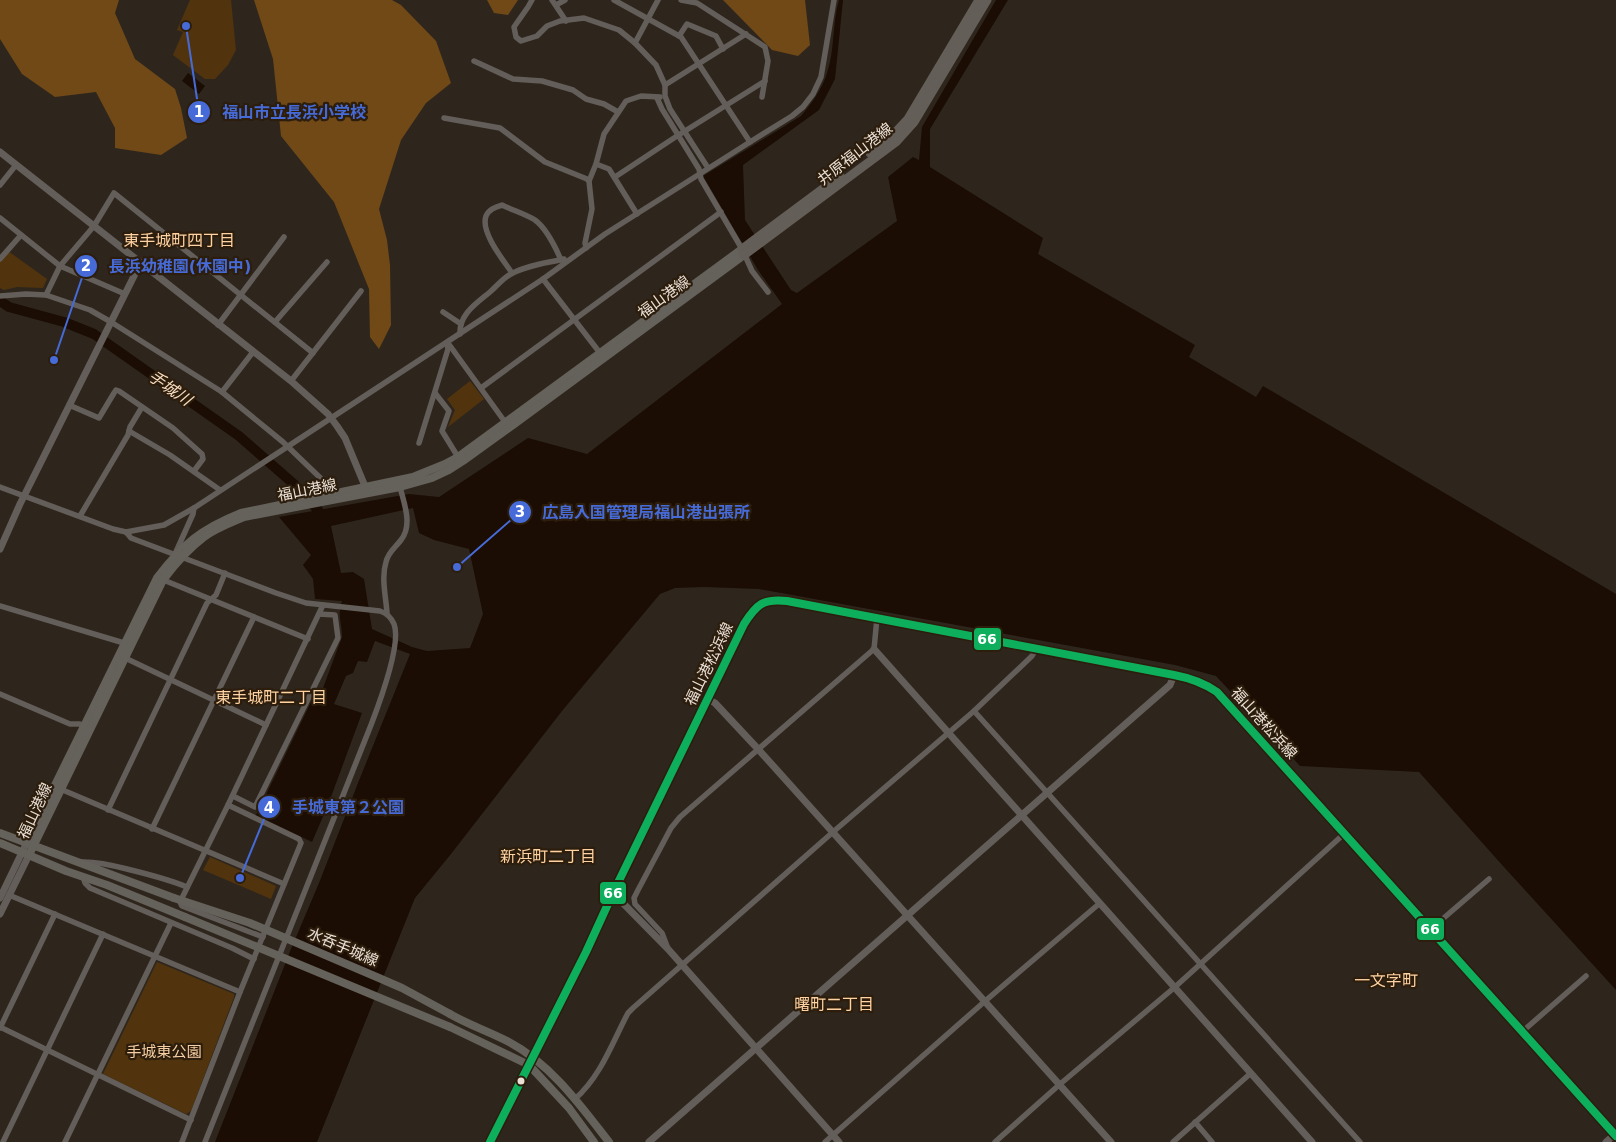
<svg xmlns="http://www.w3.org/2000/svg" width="1616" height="1142" font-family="'DejaVu Sans','Noto Sans JP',sans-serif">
  <rect width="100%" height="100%" fill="#2e261d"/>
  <g fill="#51340d">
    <polygon points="190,0 231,0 236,50 228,65 215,79 205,79 173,55 183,32 177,30"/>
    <polygon points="8,251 47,279 43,288 17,287 4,290 0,288 0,262"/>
    <polygon points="470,381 484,399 448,427 455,410 447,399"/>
    <polygon points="210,857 276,886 271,899 203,870"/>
    <polygon points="157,962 234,994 234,997 191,1111 186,1114 103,1074"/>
  </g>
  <g fill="#704917">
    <polygon points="0,0 119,0 115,13 135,59 175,89 181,108 187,138 161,155 115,148 115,128 96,92 55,97 22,74 0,39"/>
    <polygon points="254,0 392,0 401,5 436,41 451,83 426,103 401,140 379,209 387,240 390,265 391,325 379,349 370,337 369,289 334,202 281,136 273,59"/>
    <polygon points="487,0 518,0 508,15 494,13"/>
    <polygon points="723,0 805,0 810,45 798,56 772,50"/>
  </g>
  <g fill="#1b0d03" fill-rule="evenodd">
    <path d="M 839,0 L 843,0 L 835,79 L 819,110 L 743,165 L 745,220 L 791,290 L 797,293 L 897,221 L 888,177 L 913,157 L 919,160 L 922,127 L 996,0 L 1008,0 L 930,129 L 930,167 L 1043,238 L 1038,254 L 1195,345 L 1189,357 L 1256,397 L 1263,386 L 1616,594 L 1616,990 L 1503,866 L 1419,772 L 1300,766 L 1216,676 L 1175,665 L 759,589 L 704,587 L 675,588 L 660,594 L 562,711 L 451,854 L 415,898 L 317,1142 L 215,1142 L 291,949 L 319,883 L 358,783 L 410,654 L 375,641 L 367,662 L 358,661 L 353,673 L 346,676 L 334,704 L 362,713 L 328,805 L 312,842 L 256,815 L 312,700 L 320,696 L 342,637 C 342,622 337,616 342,601 L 315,599 L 313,579 L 303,565 L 311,555 L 279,517 L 409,494 L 439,497 L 528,438 L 587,454 L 782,304 L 758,270 L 703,176 L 801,116 C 812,103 822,89 827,73 C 835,50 832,23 839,0 ZM 413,508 L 419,533 L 434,540 L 469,549 L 483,614 L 470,648 L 427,651 L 412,647 L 372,629 L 364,579 L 353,572 L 341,573 L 331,526 Z"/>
    <polygon points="188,73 205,86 199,94 182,81"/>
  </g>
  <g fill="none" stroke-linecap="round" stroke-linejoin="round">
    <polyline stroke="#1b0d03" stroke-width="10" points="0,301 9,307 64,322 94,334 239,436 295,485 318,510"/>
    <g stroke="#635e5a" stroke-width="5.5">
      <polyline points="532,0 528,7 514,27 516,37 521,41 537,36 547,26 560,21 584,18 619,30 635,43 656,65 665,85 665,96 670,109 708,168"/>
      <polyline points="552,0 566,21"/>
      <polyline points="614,0 681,37 750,142"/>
      <polyline points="681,0 697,3 765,47 768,61 762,97"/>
      <polyline points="556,5 565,0"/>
      <polyline points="679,36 687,24 716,36 723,49"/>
      <polyline points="635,43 658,0"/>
      <polyline points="474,61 513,79 542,81 573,90 586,99 604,104 618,112"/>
      <polyline points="665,85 746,34"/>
      <polyline points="657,98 662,109 699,169 701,179 742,249 752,271 768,292"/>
      <polyline points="444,118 500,128 545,162 587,179 589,181"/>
      <polyline points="596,164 609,169 637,214"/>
      <polyline points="615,177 677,136 765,81"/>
      <polyline points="0,185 16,165"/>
      <polyline points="0,218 60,266 125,294"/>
      <polyline points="586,248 585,243 592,209 589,181 596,164 604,134 626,101 641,96 660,97"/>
      <polyline points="0,259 21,235"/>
      <path d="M 512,273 C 504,261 480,232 486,216 C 489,209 496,207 502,205 C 512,210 525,214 535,220 C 547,229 555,246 561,260"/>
      <polyline points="543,279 600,353"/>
      <polyline points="46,295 60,266 94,226 114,193 313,353"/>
      <polyline points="0,296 26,294 46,295 90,310 111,322 222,392 283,442 336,493"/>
      <polyline points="443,312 461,324"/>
      <polyline points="275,322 327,262"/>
      <polyline points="218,325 284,237"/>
      <path d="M 460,334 C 459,314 477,303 490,292 C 497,286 503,278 511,274 C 527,265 547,263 564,259"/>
      <polyline points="448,343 505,422"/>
      <polyline points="291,381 361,291"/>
      <polyline points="481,388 721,212"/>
      <polyline points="222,392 253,352"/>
      <polyline points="435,393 449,411 442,431 458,457"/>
      <polyline points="69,405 99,418 114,393 116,390 119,391 173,428 202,454 203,459 194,471"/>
      <polyline points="129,431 170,455 220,490"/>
      <polyline points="419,443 448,349 447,343"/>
      <path d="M 0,487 L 113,529 L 126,532 L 131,538 L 276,593 L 306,603 L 380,611 C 386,613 391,617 394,624 C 402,644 379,704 371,725 L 205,1142"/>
      <polyline points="80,516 128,435 130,427 142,407"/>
      <polyline points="126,532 164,525 194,508 543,279 605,234 750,142 792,116 803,107 813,94 821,77 834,0"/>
      <polyline points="175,554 193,514 194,508"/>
      <polyline points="161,579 308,639"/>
      <polyline points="0,606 124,643"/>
      <path d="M 387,613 C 386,597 381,578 386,562 C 388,552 395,548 401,540 C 413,525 404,503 400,487"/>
      <polyline points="123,657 266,725"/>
      <polyline points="0,694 70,724 80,724 84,727"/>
      <polyline points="974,711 1360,1142"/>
      <polyline points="58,788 284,884"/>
      <polyline points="233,796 255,807 338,638 335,615 319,614"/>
      <polyline points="108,810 207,603 216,595 225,573"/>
      <polyline points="152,829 254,617"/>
      <path d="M 80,862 C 96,861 112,865 127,869 C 147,874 168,879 187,887"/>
      <polyline points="83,877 85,883 90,888 232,948 254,959"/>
      <polyline points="9,895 240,992"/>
      <polyline points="1431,929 1489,879"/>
      <polyline points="263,937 182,906 180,902 228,805 323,605"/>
      <polyline points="667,946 662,933 635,904 634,898 638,890 671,828 680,817 874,649 877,618"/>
      <polyline points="0,1027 191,1120"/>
      <polyline points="0,1028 55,914"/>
      <polyline points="1523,1031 1586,976"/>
      <path d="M 575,1099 C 601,1076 612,1043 628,1013 L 633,1008 L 833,832 L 974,711 L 1032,656 L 1036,649"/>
      <polyline points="1195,1122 1212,1142"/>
      <polyline points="3,1142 103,934"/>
      <polyline points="65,1142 171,923"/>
      <polyline points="182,1142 240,992 301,843 299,839 228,805"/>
      <polyline points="825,1142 984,1002 1100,903"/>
      <polyline points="995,1142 1059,1085 1175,987 1345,833"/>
      <polyline points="1173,1142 1251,1073"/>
    </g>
    <g stroke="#635e5a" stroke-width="7">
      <polyline points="0,152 291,381 328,414 337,426 345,438 367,491"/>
      <polyline points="0,549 20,504 140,264"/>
      <polyline points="874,649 1312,1142"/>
      <polyline points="708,699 715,703 758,749 1111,1142"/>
      <polyline points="1345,833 1616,1136"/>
      <polyline points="613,893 668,949 839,1142"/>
      <polyline points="0,898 27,842"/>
      <polyline points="0,914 29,855"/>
      <polyline points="649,1142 1170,685 1174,675"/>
      <polyline points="1606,1142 1615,1134"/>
    </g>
    <g stroke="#65615b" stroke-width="8">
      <polyline points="0,833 174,898"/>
      <path d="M 27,842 L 157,578 C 183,544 201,529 241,513 L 413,477 L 445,464 L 458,457 L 742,249"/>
      <polyline points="0,843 66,871 107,885 185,917"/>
      <path d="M 29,855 L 163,580 C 175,564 188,549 204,537 C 216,528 230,523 244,517 L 400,487 L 432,478 L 449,470 L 463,461 L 513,425 L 744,255"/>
      <path d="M 450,1014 C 469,1025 490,1032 509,1042 C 551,1064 581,1106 609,1142"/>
      <polyline points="450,1027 529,1065 569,1108 594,1142"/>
      <path d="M 490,1142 L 586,952 L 613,893 L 744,624 C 756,605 763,598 787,601 L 1192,679 L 1207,685 L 1217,692 L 1345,833"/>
    </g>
    <g stroke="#645e58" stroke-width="9">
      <polyline points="870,153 893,135 908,119 979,0"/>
      <polyline points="742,249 840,176"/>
      <polyline points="744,255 896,142 914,122 987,0"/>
    </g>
    <g stroke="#65615b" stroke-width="8">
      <polyline points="174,898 250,923 379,978 402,988 450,1014"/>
      <polyline points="185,917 450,1027"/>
    </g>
    <g stroke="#2c1d0c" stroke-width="11">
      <path id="bus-1" d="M 490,1142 L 586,952 L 613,893 L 744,624 C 756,605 763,598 787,601 L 1174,675 C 1190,678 1204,683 1217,692 L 1616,1136"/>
    </g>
    <use href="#bus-1" stroke="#0daf5c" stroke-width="8"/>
  </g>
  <circle fill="#ebe0d6" stroke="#2c1d0c" stroke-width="2" cx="521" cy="1081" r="4.5"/>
  <g text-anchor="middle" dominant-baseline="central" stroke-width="4.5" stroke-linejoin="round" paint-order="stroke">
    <g font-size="15" fill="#ebe0d6" stroke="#2c1d0c">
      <text transform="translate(855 154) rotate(-38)">井原福山港線</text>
      <text transform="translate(664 297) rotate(-36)">福山港線</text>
      <text transform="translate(307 490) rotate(-11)">福山港線</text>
      <text transform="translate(709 664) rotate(-64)">福山港松浜線</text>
      <text transform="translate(1264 723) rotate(48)">福山港松浜線</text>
      <text transform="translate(35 811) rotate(-65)">福山港線</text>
      <text transform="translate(343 947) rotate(23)">水呑手城線</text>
    </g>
    <g font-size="15" fill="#f6cea3" stroke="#2c1d0c">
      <text x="164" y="1052">手城東公園</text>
    </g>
    <g font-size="16" fill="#fed2a2" stroke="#2c1d0c">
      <text x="179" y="240">東手城町四丁目</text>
      <text x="271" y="697">東手城町二丁目</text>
      <text x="548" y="856">新浜町二丁目</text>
      <text x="1386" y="980">一文字町</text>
      <text x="834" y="1004">曙町二丁目</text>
    </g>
    <g font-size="16" font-style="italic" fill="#f7dcc0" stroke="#2c1d0c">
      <text transform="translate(170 388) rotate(35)">手城川</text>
    </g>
  </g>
  <path fill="none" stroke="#466bd8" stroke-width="2" d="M186 26L199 112M54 360L86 266M457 567L520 512M240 878L269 807"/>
  <g fill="#466bd8" stroke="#2c1d0c" stroke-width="2">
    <circle cx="186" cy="26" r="5"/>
    <circle cx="54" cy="360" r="5"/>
    <circle cx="457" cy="567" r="5"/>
    <circle cx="240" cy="878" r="5"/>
    <circle cx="199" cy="112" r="12"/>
    <circle cx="86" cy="266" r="12"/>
    <circle cx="520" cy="512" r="12"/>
    <circle cx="269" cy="807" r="12"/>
  </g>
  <g font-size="15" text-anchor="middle" font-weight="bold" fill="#fff">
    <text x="199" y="117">1</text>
    <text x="86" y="271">2</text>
    <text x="520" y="517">3</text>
    <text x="269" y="813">4</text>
  </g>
  <g font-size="16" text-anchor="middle" font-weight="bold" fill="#466bd8" stroke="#2c1d0c" stroke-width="4.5" stroke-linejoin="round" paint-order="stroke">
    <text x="294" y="118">福山市立長浜小学校</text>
    <text x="180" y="272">長浜幼稚園(休園中)</text>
    <text x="646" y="518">広島入国管理局福山港出張所</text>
    <text x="348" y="813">手城東第２公園</text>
  </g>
  <g stroke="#2c1d0c" stroke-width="2">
    <rect x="973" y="627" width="29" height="24" rx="5" fill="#0daf5c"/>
    <rect x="599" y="881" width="28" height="24" rx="5" fill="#0daf5c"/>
    <rect x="1416" y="917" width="29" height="24" rx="5" fill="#0daf5c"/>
  </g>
  <g font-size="14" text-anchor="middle" font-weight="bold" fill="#fff">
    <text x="987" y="644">66</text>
    <text x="613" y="898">66</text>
    <text x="1430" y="934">66</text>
  </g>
</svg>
